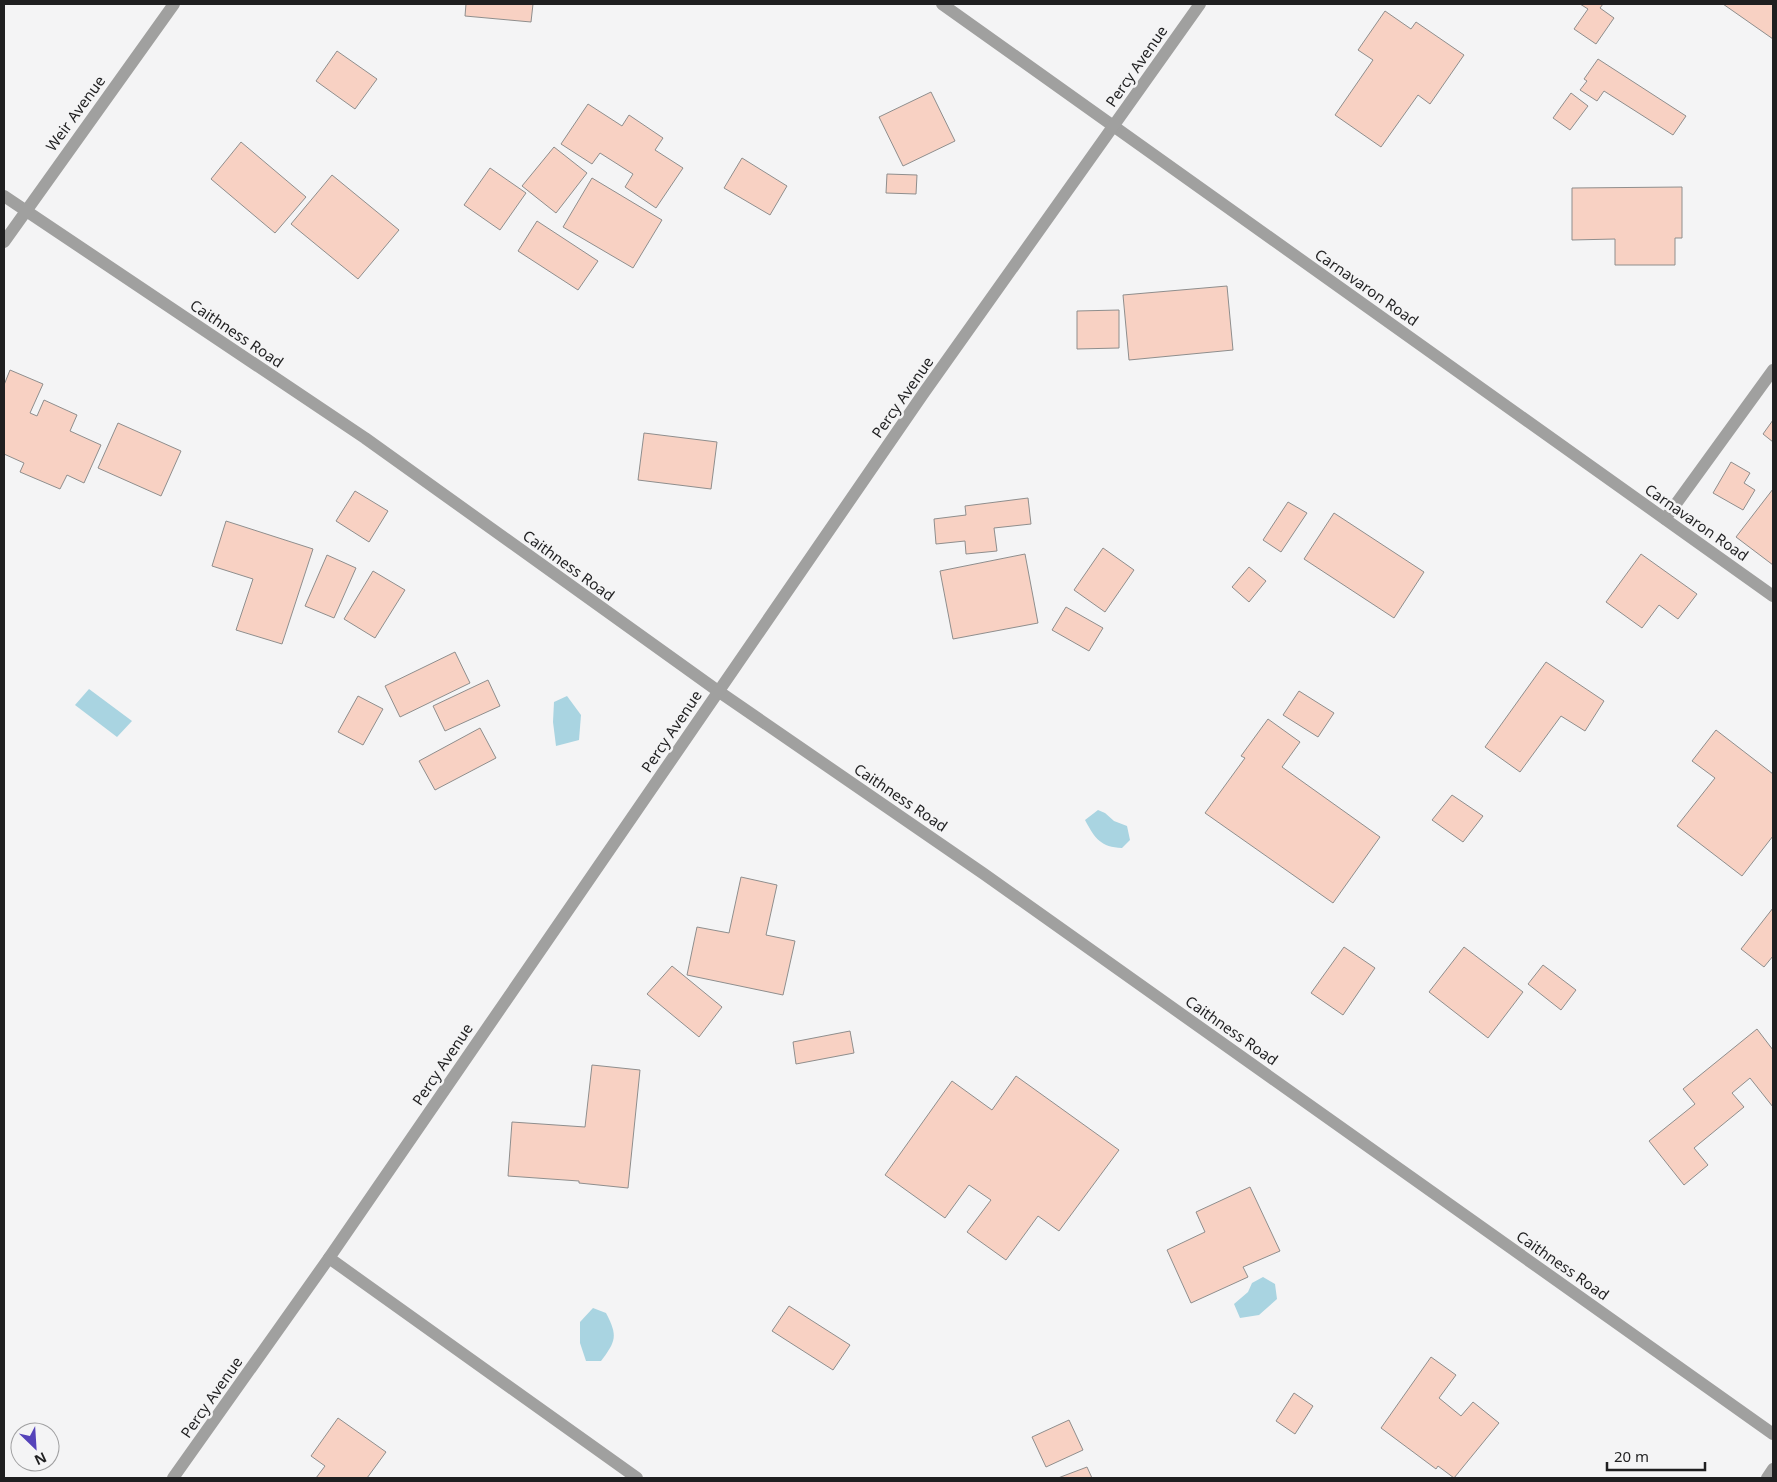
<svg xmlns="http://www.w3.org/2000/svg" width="1777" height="1482" font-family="'Noto Sans',sans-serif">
  <rect width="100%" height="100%" fill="#f4f4f5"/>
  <g fill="#a9d4e1">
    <polygon points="89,689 132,721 117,737 75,705"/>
    <polygon points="567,696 581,715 579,740 556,746 553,722 554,702"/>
    <path d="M 1098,810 L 1105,813 L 1114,821 L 1127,826 L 1130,840 L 1122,848 C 1101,847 1095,839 1085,820 Z"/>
    <polygon points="1263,1277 1275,1284 1277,1299 1259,1315 1240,1318 1234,1304 1248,1292 1252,1283"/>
    <path d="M 593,1308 L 606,1313 C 618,1336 616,1341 601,1361 L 586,1361 L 580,1343 L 580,1322 Z"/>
  </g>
  <g fill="#f8d1c3" stroke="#8f8e8d">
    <polygon points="466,4 533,4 531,22 465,16"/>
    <polygon points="1580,4 1603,4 1600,8 1614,18 1596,44 1574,29 1588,9"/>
    <polygon points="1723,4 1773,4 1773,39"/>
    <polygon points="1385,11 1411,29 1416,22 1464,55 1430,104 1418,95 1381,147 1335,115 1373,60 1358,50"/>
    <polygon points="337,51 377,79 355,109 316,81"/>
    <polygon points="1598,59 1686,116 1673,135 1604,91 1597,101 1580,90 1587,81 1584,79"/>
    <polygon points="931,92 955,141 903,166 879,117"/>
    <polygon points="1571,93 1588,106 1570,130 1553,118"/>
    <polygon points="588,104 622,126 629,115 663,138 655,150 683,168 656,208 625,187 633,174 600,153 592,164 561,144"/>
    <polygon points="241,142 306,197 275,233 211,179"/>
    <polygon points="554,147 587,173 556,213 522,186"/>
    <polygon points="742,158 787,186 770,215 724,188"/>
    <polygon points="490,168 526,193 500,230 464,205"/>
    <polygon points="887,174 917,175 916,194 886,193"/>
    <polygon points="332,175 399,230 358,279 291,224"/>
    <polygon points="592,178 662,220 633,268 563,227"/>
    <polygon points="1682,187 1682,238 1675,238 1675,265 1615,265 1615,239 1572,240 1572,188"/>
    <polygon points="537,221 598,261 578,290 518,251"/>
    <polygon points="1227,286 1233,350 1129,360 1123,295"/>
    <polygon points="1119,310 1119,348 1077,349 1077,311"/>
    <polygon points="10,370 43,384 30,413 37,416 44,400 77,415 70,431 101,445 84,483 67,475 60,489 20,472 24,463 4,454 4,385"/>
    <polygon points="1773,420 1773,442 1763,434"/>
    <polygon points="118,423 181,451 161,496 98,468"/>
    <polygon points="644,433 717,442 711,489 638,480"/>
    <polygon points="1731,462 1750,473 1744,483 1755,490 1743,510 1713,493"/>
    <polygon points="1773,489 1773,565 1736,537"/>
    <polygon points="355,491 388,511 369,542 336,521"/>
    <polygon points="1028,498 1031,524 994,528 997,551 966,554 965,541 936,544 934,519 966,515 965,506"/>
    <polygon points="1288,502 1307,513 1281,552 1263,540"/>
    <polygon points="1334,513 1424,572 1394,618 1304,559"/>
    <polygon points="226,521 313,549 282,644 236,630 253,579 212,566"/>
    <polygon points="1103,548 1134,570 1105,612 1074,590"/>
    <polygon points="1025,554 1038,623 953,639 940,571"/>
    <polygon points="1641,554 1697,594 1678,619 1659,605 1642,628 1606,602"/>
    <polygon points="327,555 356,568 334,618 305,606"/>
    <polygon points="1249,567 1266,581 1249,602 1232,587"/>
    <polygon points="373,571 405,590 375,638 344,619"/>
    <polygon points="1066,607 1103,628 1089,651 1052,630"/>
    <polygon points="455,652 470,683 400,717 385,686"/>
    <polygon points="1546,662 1604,701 1585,731 1561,716 1520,772 1485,747"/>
    <polygon points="488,680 500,706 445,731 433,706"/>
    <polygon points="1299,691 1334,713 1318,737 1283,715"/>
    <polygon points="358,696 383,709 363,745 338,732"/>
    <polygon points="1268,719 1300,742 1282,767 1380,837 1333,903 1205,813 1245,758 1241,756"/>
    <polygon points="480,728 496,758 435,790 419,761"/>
    <polygon points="1716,730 1773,774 1773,836 1742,876 1677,826 1715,778 1692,761"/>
    <polygon points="1452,795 1483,816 1463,842 1432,820"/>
    <polygon points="741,877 777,885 766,935 795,941 783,995 687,975 697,927 729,933"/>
    <polygon points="1773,908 1773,956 1764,967 1741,949"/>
    <polygon points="1344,947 1375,968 1343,1015 1311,993"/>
    <polygon points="1464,947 1523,992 1488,1038 1429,992"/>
    <polygon points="1543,965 1576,990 1561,1010 1528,984"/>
    <polygon points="672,966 722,1007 699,1037 647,994"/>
    <polygon points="1757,1029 1773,1050 1773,1107 1750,1078 1732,1093 1744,1107 1694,1148 1708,1165 1684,1185 1649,1141 1695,1104 1683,1089"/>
    <polygon points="850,1031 854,1053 796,1064 793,1042"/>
    <polygon points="592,1065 640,1070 628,1188 579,1183 579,1181 508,1176 512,1122 585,1127"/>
    <polygon points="1016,1076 1119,1150 1059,1231 1038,1216 1006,1260 967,1232 991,1200 969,1185 945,1218 885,1175 952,1081 992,1110"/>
    <polygon points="1250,1187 1280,1251 1243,1267 1248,1277 1191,1303 1167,1250 1205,1232 1196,1212"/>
    <polygon points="789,1306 850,1345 833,1370 772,1331"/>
    <polygon points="1431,1357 1456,1375 1439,1398 1461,1416 1473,1402 1499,1423 1454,1478 1438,1466 1436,1469 1381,1428"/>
    <polygon points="1294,1393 1313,1406 1295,1434 1276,1421"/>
    <polygon points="338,1418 386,1452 367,1478 316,1478 325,1466 311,1456"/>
    <polygon points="1069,1420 1083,1450 1046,1467 1032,1437"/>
    <polygon points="1087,1467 1092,1478 1058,1478"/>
  </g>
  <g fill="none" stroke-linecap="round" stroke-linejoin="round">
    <g stroke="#a0a09f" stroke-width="12">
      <polyline points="942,4 1773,596"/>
      <polyline points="4,196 365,438 718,691 984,874 1773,1434"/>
      <polyline points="4,242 174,4"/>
      <polyline points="1665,519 1773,370"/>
      <polyline points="329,1258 637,1478"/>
      <polyline points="173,1478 329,1258 923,394 1200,4"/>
      <polyline points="1767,1478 1773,1469"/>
    </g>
  </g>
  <g text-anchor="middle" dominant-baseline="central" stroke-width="5" stroke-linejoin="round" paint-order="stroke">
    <g font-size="15" fill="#1f1f20" stroke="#f4f4f5">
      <text transform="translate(1136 66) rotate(-55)">Percy Avenue</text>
      <text transform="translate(75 113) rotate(-54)">Weir Avenue</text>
      <text transform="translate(1367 287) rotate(35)">Carnavaron Road</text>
      <text transform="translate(237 333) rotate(34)">Caithness Road</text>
      <text transform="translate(902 397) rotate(-55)">Percy Avenue</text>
      <text transform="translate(1697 522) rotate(35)">Carnavaron Road</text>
      <text transform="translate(569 565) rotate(36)">Caithness Road</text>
      <text transform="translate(671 731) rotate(-56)">Percy Avenue</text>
      <text transform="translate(901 797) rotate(34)">Caithness Road</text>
      <text transform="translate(1232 1030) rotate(35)">Caithness Road</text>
      <text transform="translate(442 1064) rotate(-56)">Percy Avenue</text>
      <text transform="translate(1563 1265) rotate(35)">Caithness Road</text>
      <text transform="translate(211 1397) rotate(-55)">Percy Avenue</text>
    </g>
  </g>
  <rect width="1777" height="1482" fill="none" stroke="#1f1f20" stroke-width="10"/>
  <g transform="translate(35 1447) rotate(155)"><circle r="24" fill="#f4f4f5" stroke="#9f9fa0"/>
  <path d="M0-4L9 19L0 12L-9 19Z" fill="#5543ba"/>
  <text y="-8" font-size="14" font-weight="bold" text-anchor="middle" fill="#1f1f20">N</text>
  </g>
  <path d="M1607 1462v8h98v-8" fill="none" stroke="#1f1f20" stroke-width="2.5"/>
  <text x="1614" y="1462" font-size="15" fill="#1f1f20" stroke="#f4f4f5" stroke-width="4" paint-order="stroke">20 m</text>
</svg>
